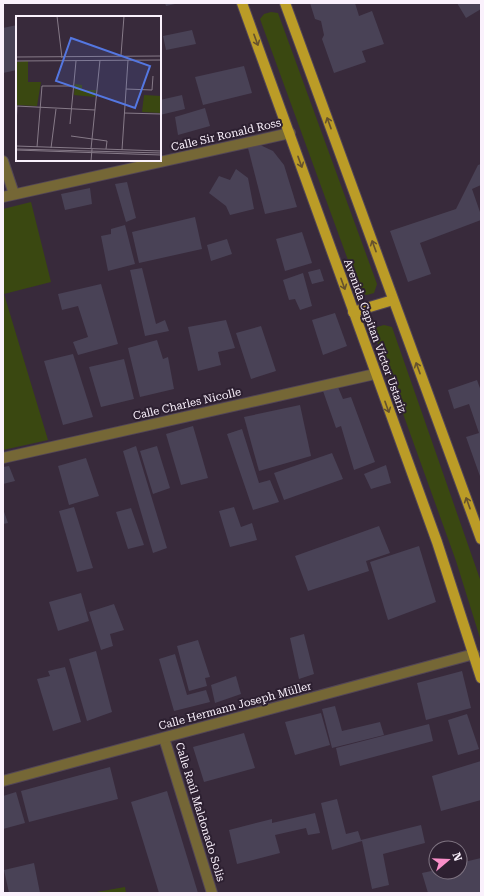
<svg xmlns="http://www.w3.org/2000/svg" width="484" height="896" font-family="'Roboto Serif',serif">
  <rect width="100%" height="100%" fill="#382a3b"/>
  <g fill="#3a4811">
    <polygon points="271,12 278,13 377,284 374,293 367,295 360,293 260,19 264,14"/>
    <polygon points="31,202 51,282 4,294 48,440 3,450 3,209"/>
    <polygon points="384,325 392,327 481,582 481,641 456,561 374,333 377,327"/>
    <polygon points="125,887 126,893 91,893"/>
  </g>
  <g fill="#494256">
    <polygon points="165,3 175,3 175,4 166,6"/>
    <polygon points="310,3 355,3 359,16 372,11 384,44 362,51 366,62 334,73 322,39 324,35 321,21 315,19"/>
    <polygon points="457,3 481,3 481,9 466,18"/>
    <polygon points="17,25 17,70 3,73 3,28"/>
    <polygon points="192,30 196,44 166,50 163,36"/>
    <polygon points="244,66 252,93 203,105 195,77"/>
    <polygon points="182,95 185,109 160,115 160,100"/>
    <polygon points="205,108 210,126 178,135 175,117"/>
    <polygon points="249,143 258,144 273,151 284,165 297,207 265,214 248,148"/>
    <polygon points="481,164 481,185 472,189 481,215 481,220 420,243 431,274 408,282 390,231 456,209 478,165"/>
    <polygon points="236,169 248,178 254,209 230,215 226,206 209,193 219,176 230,180"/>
    <polygon points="127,182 136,218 126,222 115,184"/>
    <polygon points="90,188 92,204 65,210 61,194"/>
    <polygon points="195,217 202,249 139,263 132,232"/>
    <polygon points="125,225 135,264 108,271 101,236 111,234 111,229"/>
    <polygon points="302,232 312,263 285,271 276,239"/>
    <polygon points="227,239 232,254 211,261 207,245"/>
    <polygon points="142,268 156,324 165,320 169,331 145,336 130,270"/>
    <polygon points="320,269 324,281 312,284 308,272"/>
    <polygon points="303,273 312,306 300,310 295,299 289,300 283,280"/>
    <polygon points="101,284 118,344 78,355 73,342 88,337 78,306 62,310 58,294"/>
    <polygon points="335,313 347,346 323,355 312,320"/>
    <polygon points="226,320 235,348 218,352 221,365 198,371 188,327"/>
    <polygon points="261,326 276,371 251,379 236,333"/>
    <polygon points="157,340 163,359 168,357 174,389 140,397 128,348"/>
    <polygon points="73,354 93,417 63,425 44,361"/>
    <polygon points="124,359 134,399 101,407 89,367"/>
    <polygon points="477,380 481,391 481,479 466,437 479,433 469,404 454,409 448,390"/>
    <polygon points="337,385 343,399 351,397 375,462 354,470 341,426 336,428 323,391"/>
    <polygon points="300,405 311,456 259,471 244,417"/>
    <polygon points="193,426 208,478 181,485 166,434"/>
    <polygon points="242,429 259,483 270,480 279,502 253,510 227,434"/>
    <polygon points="136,446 167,548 153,553 123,451"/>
    <polygon points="157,446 170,488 153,494 140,451"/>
    <polygon points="332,453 343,479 284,500 274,473"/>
    <polygon points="86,458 99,496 69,505 58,466"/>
    <polygon points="386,465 391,483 371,489 364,474"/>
    <polygon points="9,466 15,481 3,484 3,467"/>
    <polygon points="74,507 93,568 77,572 59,511"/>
    <polygon points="234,507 241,527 252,523 257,540 230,547 219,511"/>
    <polygon points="131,508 144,545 128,549 116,512"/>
    <polygon points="3,509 8,523 3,524"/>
    <polygon points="379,526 390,553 366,561 369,571 308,591 295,556"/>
    <polygon points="419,546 436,602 388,620 370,562"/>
    <polygon points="81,593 89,621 58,631 49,602"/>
    <polygon points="114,604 124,630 110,634 113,646 101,650 89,612"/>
    <polygon points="304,634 314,674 299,679 290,638"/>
    <polygon points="198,640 210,677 205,678 207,686 189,691 177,646"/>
    <polygon points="96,651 112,712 87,721 69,659"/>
    <polygon points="175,654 187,695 206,690 210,702 174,711 159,659"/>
    <polygon points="65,667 81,722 53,731 37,679 50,676 48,671"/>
    <polygon points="462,671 471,708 426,720 417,683"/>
    <polygon points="236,676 241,694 215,703 211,685"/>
    <polygon points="335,706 342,731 380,722 384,735 332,748 322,709"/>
    <polygon points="321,713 330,745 295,755 285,722"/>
    <polygon points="467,714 479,749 458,755 448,720"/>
    <polygon points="429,724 433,741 340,766 336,748"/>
    <polygon points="244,733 255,768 204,782 193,747"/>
    <polygon points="481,761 481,800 441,811 432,776"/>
    <polygon points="110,767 118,799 29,822 21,791"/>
    <polygon points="167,791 198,893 159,893 131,802"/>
    <polygon points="16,792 25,823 3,829 3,796"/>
    <polygon points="337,799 346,834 358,831 361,840 421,825 425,843 383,854 389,885 372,889 362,841 332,850 321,803"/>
    <polygon points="315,813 320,833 308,835 306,828 275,835 280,853 237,864 229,830 272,819 272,823"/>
    <polygon points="481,858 481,893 428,893 422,873 436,870 436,872 460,872 460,863"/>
    <polygon points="34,863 40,893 9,893 4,870"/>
  </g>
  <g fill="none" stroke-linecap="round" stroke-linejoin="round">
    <g stroke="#534656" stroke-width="12">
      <g id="street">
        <polyline points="3,161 14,194"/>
        <polyline points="3,197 290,133"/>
        <polyline points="3,458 375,374"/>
        <polyline points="164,738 212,893"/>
        <polyline points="3,781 474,654"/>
      </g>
    </g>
    <g stroke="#534656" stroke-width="12">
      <g id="primary">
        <polyline points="242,3 437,542 481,678"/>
        <polyline points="285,3 481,539"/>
        <polyline points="353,312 393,300"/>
      </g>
    </g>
    <use href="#street" stroke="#756736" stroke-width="10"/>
    <use href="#primary" stroke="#bb9c27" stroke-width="10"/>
  </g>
  <defs><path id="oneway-shaft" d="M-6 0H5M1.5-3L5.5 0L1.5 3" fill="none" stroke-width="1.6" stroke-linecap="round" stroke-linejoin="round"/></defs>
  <g stroke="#66522d">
    <use href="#oneway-shaft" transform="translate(256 40) rotate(70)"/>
    <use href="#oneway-shaft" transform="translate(329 123) rotate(-110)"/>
    <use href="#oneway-shaft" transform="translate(300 162) rotate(70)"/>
    <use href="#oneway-shaft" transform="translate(374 246) rotate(-110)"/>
    <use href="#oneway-shaft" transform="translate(343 284) rotate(70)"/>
    <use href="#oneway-shaft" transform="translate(418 368) rotate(-110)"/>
    <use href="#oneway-shaft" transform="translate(387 407) rotate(70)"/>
    <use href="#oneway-shaft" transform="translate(468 503) rotate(-110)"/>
  </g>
  <g text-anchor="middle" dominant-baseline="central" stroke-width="4" stroke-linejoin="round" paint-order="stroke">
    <g font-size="11" fill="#faf1fc" stroke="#2d2031">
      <text transform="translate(226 135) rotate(-13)">Calle Sir Ronald Ross</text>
      <text transform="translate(375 336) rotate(70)">Avenida Capitan Víctor Ustariz</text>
      <text transform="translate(187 404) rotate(-13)">Calle Charles Nicolle</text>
      <text transform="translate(235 706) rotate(-15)">Calle Hermann Joseph Müller</text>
      <text transform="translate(200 812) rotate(73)">Calle Raúl Maldonado Solis</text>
    </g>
  </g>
  <g transform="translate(16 16)">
    <rect width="145" height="145" fill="#382a3b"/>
    <path d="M 12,45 L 12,66 L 25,66 L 21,90 L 0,89 L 0,46 ZM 59,68 L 66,69 L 66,74 L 80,74 L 79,81 L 58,79 ZM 128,79 L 145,80 L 145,97 L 126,96 Z" fill="#3a4811"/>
    <path fill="none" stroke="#867a88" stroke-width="1" d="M 41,0 L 46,42M 105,39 L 108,0M 0,41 L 145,40M 0,45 L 145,44M 110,73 L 136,74 L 137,60M 0,90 L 79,94M 108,97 L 145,98M 54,108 L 60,45M 0,109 L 1,90M 55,120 L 91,125 L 90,133M 0,130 L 145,135M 21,131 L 26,70 L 57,70M 35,132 L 40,93M 0,133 L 145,137M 75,133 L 84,44M 0,134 L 145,139M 106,134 L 112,44M 75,145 L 76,133"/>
    <path fill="#5477e1" fill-opacity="0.15" stroke="#5477e1" stroke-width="2" d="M 55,22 L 134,50 L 119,92 L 40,65 Z"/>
    <rect width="145" height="145" fill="none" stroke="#faf1fc" stroke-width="2"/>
  </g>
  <rect width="484" height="896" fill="none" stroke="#faf1fc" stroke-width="8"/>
  <g transform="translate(448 860) rotate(71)"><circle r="19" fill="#2d2031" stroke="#7f7482"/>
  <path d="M0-3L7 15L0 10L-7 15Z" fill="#f98fc9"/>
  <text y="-6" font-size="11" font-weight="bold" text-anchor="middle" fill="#faf1fc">N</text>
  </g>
</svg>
